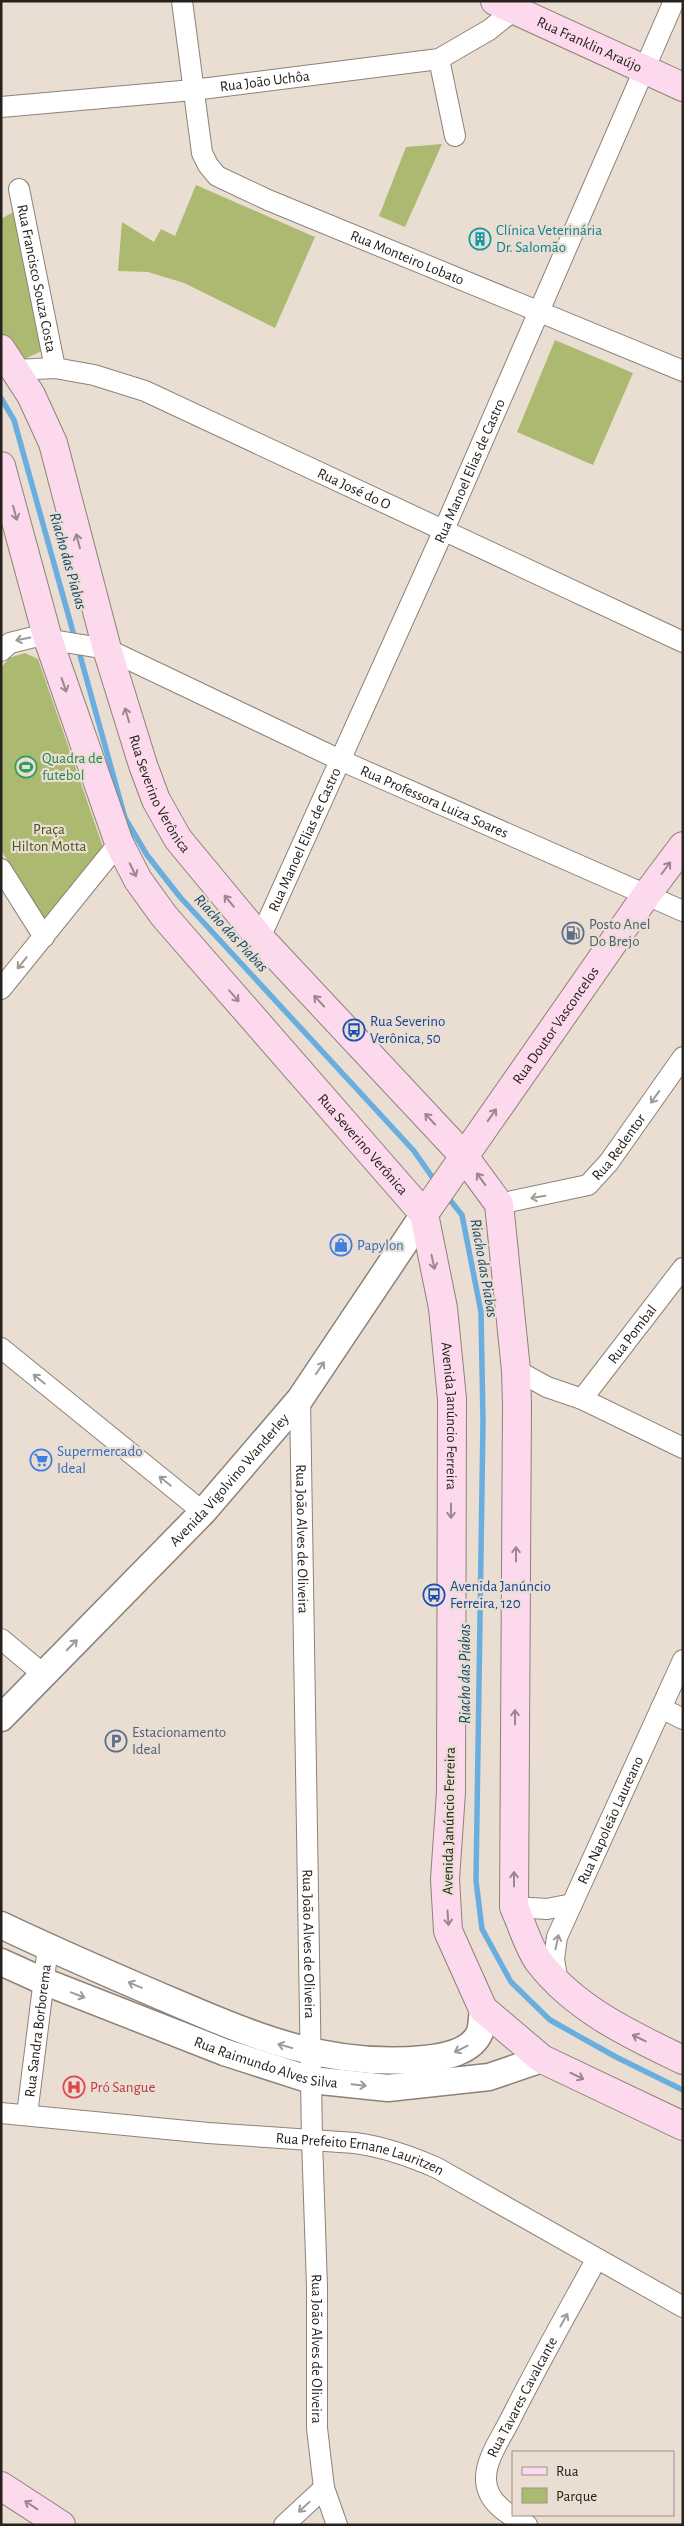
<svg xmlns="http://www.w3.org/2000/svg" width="684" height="2526" font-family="'Alegreya Sans',sans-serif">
  <rect width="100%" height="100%" fill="#eaded3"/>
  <g fill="#acba71">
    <polygon points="442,144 405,227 379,216 406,147"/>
    <polygon points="196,185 315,237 275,328 184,283 148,272 118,271 122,222 154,242 161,229 175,236"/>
    <polygon points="15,211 44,350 18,362 1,337 1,219"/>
    <polygon points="555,340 633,373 593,465 517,432"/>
    <polygon points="25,653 38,659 104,850 44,920 1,850 1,668 9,658"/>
  </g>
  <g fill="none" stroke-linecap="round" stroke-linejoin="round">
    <g stroke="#69aede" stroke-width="5.5">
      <polyline points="1,398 14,420 75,639"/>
      <polyline points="78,648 125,818 147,855 180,897 414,1151 437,1184"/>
      <polyline points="446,1195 462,1215 481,1312 483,1421 476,1881 482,1929 511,1982 550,2020 616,2057 683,2090"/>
    </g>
    <g stroke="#8d8278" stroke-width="22">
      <g id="minor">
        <path id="s1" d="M 182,1 L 202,153 L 208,165 L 217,176 L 268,200 L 683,371"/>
        <polyline points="439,59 455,136"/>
        <path id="s2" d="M 1,107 L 193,90 L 439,59 L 489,30 L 514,10"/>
        <path id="s3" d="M 19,189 L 55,368"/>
        <path id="s4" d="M 15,370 L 55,368 L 94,375 L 145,391 L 683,642"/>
        <path id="s5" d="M 1,651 L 10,643 L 34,637 L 107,649 L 340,760 L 683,911"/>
        <polyline points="1,869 44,937"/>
        <path id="s6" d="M 260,938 L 443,532 L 674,1"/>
        <polyline points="1,989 119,843"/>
        <path id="s7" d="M 499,1204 L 588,1185 L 609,1162 L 683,1057"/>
        <polyline points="1,1348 203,1512"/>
        <polyline points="516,1370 547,1387 582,1399 683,1448"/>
        <path id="s8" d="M 300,1399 L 312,2140 L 317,2287 L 317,2428 L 324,2488 L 337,2525"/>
        <path id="s9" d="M 582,1399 L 683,1268"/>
        <polyline points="1,1639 43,1674"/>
        <polyline points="661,1708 683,1719"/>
        <polyline points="514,1907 547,1909 572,1904"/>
        <path id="s10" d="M 558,1983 L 554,1959 L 557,1937 L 683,1660"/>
        <path id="s11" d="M 1,2113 L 208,2133 L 355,2143 C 385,2147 410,2156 437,2168 L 683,2307"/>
        <path id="s12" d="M 27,2115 L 48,1947"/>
        <polyline points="284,2525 324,2488"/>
        <path id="s13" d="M 527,2525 C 509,2515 487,2503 486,2480 C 485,2460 501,2438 510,2420 C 537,2366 567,2313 596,2260"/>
      </g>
    </g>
    <g stroke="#8d8278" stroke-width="29">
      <g id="tertiary">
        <path id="s14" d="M 1,1718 L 203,1512 L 300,1399 L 424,1214"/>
        <path d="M 1,1925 C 51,1949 102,1971 153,1993 C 245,2032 322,2069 425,2059 C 444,2057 472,2052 480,2032 C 482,2025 482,2016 483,2009"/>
        <path id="s15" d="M 1,1962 L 43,1981 L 224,2052 L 311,2080 L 388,2088 L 489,2077 L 542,2059"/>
      </g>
    </g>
    <g stroke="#8d8278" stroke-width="30">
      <g id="secondary">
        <path id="s16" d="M 495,1 L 683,87"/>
        <path id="s17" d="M 1,349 L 31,395 L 53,443 L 107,649 L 143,765 L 156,800 L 178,839 L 260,938 L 463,1155 L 499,1204 L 516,1370 L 517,1404 L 514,1907 C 522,1924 528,1947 539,1962 C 575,2009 631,2035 683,2060"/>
        <path id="s18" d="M 1,466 L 48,639 L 119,843 L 138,880 L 164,916 L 424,1214 L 443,1308 L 452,1399 L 451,1792 L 445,1879 L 448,1931 L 483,2009 L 542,2059 L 683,2126"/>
        <path id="s19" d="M 424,1214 L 647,894 L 683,846"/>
        <polyline points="1,2486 61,2525"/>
      </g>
    </g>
    <use href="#minor" stroke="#fff" stroke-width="20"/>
    <use href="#tertiary" stroke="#fff" stroke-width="26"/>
    <use href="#secondary" stroke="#fcd9ec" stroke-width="28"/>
  </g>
  <defs><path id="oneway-shaft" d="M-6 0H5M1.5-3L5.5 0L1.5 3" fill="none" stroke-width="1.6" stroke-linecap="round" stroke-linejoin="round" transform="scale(1.25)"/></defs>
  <g stroke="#9c868f">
    <use href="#oneway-shaft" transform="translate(15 513) rotate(75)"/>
    <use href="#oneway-shaft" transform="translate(78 541) rotate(-105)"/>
    <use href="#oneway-shaft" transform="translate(64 685) rotate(71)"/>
    <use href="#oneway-shaft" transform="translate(127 715) rotate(-107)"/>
    <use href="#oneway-shaft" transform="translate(666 868) rotate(-53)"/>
    <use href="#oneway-shaft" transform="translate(133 870) rotate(64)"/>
    <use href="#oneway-shaft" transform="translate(229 901) rotate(-130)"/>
    <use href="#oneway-shaft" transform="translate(234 996) rotate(49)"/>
    <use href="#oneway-shaft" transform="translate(319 1001) rotate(-133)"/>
    <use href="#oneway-shaft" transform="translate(492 1115) rotate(-55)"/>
    <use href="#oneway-shaft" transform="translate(430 1119) rotate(-133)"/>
    <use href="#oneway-shaft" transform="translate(481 1179) rotate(-126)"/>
    <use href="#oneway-shaft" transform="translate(433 1262) rotate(78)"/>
    <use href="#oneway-shaft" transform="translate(451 1511) rotate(90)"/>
    <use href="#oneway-shaft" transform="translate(516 1554) rotate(-90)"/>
    <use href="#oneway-shaft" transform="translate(515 1717) rotate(-90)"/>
    <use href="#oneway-shaft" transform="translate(514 1879) rotate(-90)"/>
    <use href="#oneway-shaft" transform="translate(448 1918) rotate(86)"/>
    <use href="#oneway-shaft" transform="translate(639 2038) rotate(-154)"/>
    <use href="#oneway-shaft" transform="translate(577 2076) rotate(26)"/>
    <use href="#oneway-shaft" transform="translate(31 2505) rotate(-147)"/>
  </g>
  <g stroke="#9d9b99">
    <use href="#oneway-shaft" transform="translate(23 639) rotate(168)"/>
    <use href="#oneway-shaft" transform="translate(22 963) rotate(129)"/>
    <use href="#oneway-shaft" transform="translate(655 1097) rotate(125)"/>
    <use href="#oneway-shaft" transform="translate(538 1197) rotate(170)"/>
    <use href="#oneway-shaft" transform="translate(320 1368) rotate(-56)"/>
    <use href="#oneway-shaft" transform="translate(39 1379) rotate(-141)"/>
    <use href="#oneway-shaft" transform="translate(165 1481) rotate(-141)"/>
    <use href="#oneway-shaft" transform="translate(72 1645) rotate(-45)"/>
    <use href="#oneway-shaft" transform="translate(557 1942) rotate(-78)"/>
    <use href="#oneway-shaft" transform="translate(135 1985) rotate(-157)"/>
    <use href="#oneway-shaft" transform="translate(78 1995) rotate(21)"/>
    <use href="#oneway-shaft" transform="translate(285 2046) rotate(-165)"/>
    <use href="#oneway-shaft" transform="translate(461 2049) rotate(154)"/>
    <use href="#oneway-shaft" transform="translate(359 2085) rotate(6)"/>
    <use href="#oneway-shaft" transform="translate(564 2320) rotate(-61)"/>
    <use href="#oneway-shaft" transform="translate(304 2507) rotate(137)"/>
  </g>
  <defs>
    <g id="building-ring" transform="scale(1.125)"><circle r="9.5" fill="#eaded3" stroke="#0f9aa8" stroke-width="1.5"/><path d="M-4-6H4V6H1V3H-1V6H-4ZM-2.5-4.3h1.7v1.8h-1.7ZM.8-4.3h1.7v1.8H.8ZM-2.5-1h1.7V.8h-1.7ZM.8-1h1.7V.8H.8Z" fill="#0f9aa8"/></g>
    <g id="stadium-ring" transform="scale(1.125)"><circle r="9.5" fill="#eaded3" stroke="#2e9e5b" stroke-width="1.5"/><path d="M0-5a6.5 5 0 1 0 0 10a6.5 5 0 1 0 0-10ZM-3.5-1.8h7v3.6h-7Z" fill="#2e9e5b"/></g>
    <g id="fuel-ring" transform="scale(1.125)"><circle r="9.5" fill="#eaded3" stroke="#5c6f8a" stroke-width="1.5"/><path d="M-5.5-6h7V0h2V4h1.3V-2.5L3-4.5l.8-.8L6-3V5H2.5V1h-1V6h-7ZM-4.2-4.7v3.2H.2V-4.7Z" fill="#5c6f8a"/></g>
    <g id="bus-ring" transform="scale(1.125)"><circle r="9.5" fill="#eaded3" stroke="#1a4fb4" stroke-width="1.5"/><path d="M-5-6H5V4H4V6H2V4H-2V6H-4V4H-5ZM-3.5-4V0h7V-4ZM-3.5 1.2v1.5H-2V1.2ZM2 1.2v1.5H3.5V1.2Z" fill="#1a4fb4"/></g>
    <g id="shop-ring" transform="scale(1.125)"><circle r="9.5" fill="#eaded3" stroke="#3f7fe0" stroke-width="1.5"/><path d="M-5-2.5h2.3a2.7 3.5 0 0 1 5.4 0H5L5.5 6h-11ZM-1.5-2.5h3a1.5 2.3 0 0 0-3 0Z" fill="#3f7fe0"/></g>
    <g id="supermarket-ring" transform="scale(1.125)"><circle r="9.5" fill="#eaded3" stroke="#3f7fe0" stroke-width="1.5"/><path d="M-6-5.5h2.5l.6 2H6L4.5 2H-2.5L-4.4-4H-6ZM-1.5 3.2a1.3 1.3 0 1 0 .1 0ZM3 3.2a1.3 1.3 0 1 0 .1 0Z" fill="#3f7fe0"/></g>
    <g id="parking-ring" transform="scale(1.125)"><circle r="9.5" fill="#eaded3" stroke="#5c6f8a" stroke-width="1.5"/><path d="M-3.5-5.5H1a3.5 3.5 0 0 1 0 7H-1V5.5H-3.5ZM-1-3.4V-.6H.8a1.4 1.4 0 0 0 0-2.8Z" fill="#5c6f8a"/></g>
    <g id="hospital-ring" transform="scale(1.125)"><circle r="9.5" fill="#eaded3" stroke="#e0444e" stroke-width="1.5"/><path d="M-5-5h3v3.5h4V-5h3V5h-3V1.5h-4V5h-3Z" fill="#e0444e"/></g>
  </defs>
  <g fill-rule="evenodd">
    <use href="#building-ring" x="480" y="239"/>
    <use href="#stadium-ring" x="26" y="767"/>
    <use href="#fuel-ring" x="573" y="933"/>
    <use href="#bus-ring" x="354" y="1030"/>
    <use href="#shop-ring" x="341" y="1245"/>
    <use href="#supermarket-ring" x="41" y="1460"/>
    <use href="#bus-ring" x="434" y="1595"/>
    <use href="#parking-ring" x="116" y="1741"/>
    <use href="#hospital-ring" x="74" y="2087"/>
  </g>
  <g text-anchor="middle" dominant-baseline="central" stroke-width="4.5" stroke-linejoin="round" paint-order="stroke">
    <g font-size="15" fill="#26211d" stroke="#eaded3">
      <text stroke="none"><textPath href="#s16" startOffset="104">Rua Franklin Araújo</textPath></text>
      <text stroke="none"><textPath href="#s2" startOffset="265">Rua João Uchôa</textPath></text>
      <text stroke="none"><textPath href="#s1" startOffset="388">Rua Monteiro Lobato</textPath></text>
      <text stroke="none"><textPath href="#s3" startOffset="91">Rua Francisco Souza Costa</textPath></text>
      <text stroke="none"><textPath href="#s6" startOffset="512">Rua Manoel Elias de Castro</textPath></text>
      <text stroke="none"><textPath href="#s4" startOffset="364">Rua José do O</textPath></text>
      <text stroke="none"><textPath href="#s17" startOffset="475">Rua Severino Verônica</textPath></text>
      <text stroke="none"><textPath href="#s5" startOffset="472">Rua Professora Luiza Soares</textPath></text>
      <text stroke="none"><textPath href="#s6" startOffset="108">Rua Manoel Elias de Castro</textPath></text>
      <text stroke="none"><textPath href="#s19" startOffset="230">Rua Doutor Vasconcelos</textPath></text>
      <text stroke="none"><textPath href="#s18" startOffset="784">Rua Severino Verônica</textPath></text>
      <text stroke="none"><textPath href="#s7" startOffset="140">Rua Redentor</textPath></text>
      <text stroke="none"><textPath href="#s9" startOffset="82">Rua Pombal</textPath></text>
      <text stroke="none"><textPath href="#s18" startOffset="1081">Avenida Janúncio Ferreira</textPath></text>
      <text stroke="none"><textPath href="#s14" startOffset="330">Avenida Vigolvino Wanderley</textPath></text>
      <text stroke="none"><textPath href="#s8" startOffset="140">Rua João Alves de Oliveira</textPath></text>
      <text stroke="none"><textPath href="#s10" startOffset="175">Rua Napoleão Laureano</textPath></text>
      <text transform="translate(449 1821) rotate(-89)">Avenida Janúncio Ferreira</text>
      <text stroke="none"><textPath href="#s8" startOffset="545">Rua João Alves de Oliveira</textPath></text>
      <text stroke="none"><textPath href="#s12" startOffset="85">Rua Sandra Borborema</textPath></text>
      <text stroke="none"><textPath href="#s15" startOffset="284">Rua Raimundo Alves Silva</textPath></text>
      <text stroke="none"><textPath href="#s11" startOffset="362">Rua Prefeito Ernane Lauritzen</textPath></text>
      <text stroke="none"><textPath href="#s8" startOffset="950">Rua João Alves de Oliveira</textPath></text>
      <text stroke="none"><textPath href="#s13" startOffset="155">Rua Tavares Cavalcante</textPath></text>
    </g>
    <g font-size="15" fill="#0d838f" stroke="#eaded3" text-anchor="start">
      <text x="496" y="230">Clínica Veterinária<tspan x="496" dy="17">Dr. Salomão</tspan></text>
    </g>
    <g font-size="15" fill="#27864d" stroke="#eaded3" text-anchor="start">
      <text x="42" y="758">Quadra de<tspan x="42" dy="17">futebol</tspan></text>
    </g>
    <g font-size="15" fill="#4a531c" stroke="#eaded3">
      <text x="49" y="829">Praça<tspan x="49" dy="17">Hilton Motta</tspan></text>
    </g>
    <g font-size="15" fill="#4e5e75" stroke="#eaded3" text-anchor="start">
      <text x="589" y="924">Posto Anel<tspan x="589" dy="17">Do Brejo</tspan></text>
      <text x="132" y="1732">Estacionamento<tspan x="132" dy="17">Ideal</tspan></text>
    </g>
    <g font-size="15" fill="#164399" stroke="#eaded3" text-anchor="start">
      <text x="370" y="1021">Rua Severino<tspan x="370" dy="17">Verônica, 50</tspan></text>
      <text x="450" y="1586">Avenida Janúncio<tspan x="450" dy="17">Ferreira, 120</tspan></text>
    </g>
    <g font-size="15" fill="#366cbe" stroke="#eaded3" text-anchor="start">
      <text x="357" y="1245">Papylon</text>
      <text x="57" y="1451">Supermercado<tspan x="57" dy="17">Ideal</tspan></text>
    </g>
    <g font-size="15" fill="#be3a42" stroke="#eaded3" text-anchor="start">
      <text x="90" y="2087">Pró Sangue</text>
    </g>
    <g font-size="16" font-style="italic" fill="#124768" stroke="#eaded3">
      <text transform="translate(68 561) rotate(74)">Riacho das Piabas</text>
      <text transform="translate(231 933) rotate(47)">Riacho das Piabas</text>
      <text transform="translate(484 1268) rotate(80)">Riacho das Piabas</text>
      <text transform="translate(465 1674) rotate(-90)">Riacho das Piabas</text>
    </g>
  </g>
  <rect width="684" height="2526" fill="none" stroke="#26211d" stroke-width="5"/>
  <rect x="512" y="2451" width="162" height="65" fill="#eaded3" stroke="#9c928a"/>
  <rect x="522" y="2467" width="25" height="8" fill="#fcd9ec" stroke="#9c928a"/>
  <text x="556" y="2476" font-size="15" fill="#26211d">Rua</text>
  <rect x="522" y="2488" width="25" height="15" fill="#acba71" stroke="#9c928a"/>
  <text x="556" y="2501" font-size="15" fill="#26211d">Parque</text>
</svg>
